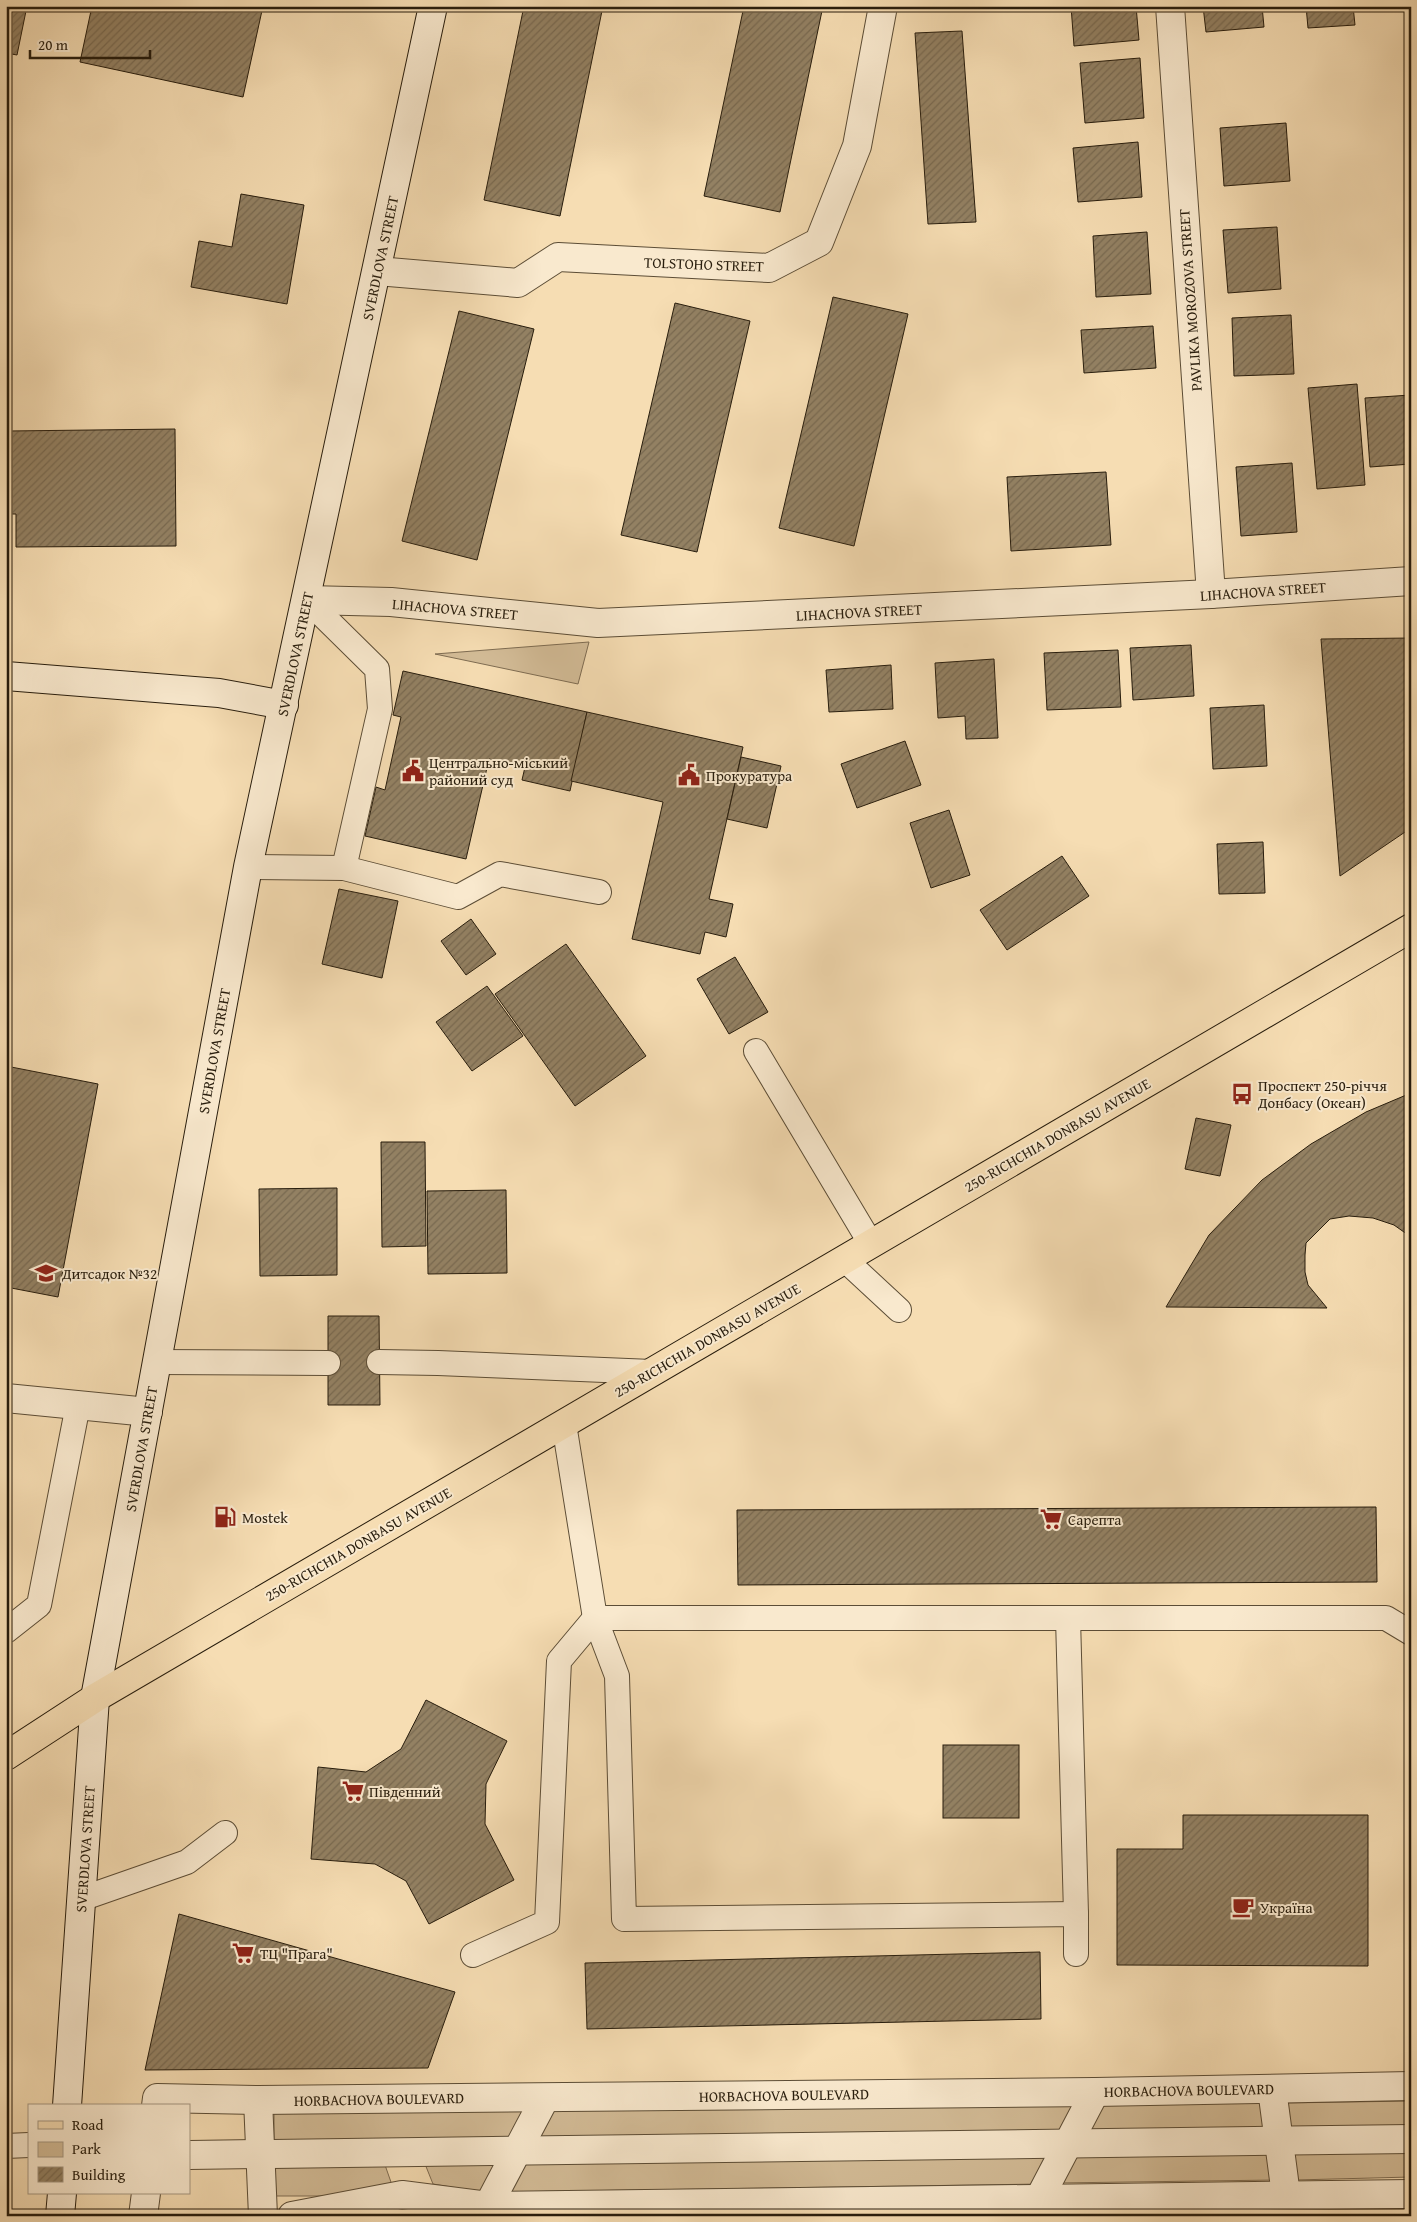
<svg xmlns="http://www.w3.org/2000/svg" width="1417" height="2222" font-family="'Gentium Book Plus',serif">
  <defs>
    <pattern id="building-hatch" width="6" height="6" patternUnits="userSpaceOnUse" patternTransform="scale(1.25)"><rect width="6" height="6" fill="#938163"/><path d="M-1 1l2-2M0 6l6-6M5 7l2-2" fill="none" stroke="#786950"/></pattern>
  </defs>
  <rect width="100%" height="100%" fill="#f6ddb3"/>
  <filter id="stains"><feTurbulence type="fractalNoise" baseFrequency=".004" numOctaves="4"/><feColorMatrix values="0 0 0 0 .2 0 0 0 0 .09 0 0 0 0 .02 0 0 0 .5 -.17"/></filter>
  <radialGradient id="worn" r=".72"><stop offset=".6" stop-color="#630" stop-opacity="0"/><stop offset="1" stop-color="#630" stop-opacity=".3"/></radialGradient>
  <g fill="#d3bc97" stroke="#7e6c52">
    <polygon points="589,642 578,684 435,654"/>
    <polygon points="1411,2101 1411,2128 1289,2130 1285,2103"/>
    <polygon points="1264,2102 1269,2131 1083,2133 1099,2104"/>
    <polygon points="1080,2104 1066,2133 531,2141 547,2110"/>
    <polygon points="530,2110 514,2141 274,2144 274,2113"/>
    <polygon points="1411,2150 1411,2177 1295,2180 1292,2152"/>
    <polygon points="1273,2153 1277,2180 1056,2183 1071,2155"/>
    <polygon points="1054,2156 1041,2184 505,2192 520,2162"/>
    <polygon points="502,2163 487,2193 433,2184 425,2164"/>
    <polygon points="385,2165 392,2185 350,2196 274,2196 274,2167"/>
  </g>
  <g fill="url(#building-hatch)" stroke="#281d0d">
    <polygon points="6,6 27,6 17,55 6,53"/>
    <polygon points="92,6 263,6 243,97 80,62"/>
    <polygon points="524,6 603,6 560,216 484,200"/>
    <polygon points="744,6 823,6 780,212 704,196"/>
    <polygon points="1071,6 1136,6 1139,40 1074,46"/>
    <polygon points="1203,6 1262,6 1264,27 1206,32"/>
    <polygon points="1306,6 1353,6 1355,25 1308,28"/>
    <polygon points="962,31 976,222 928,224 915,33"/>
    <polygon points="1140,58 1144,118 1085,123 1080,63"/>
    <polygon points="1286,123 1290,181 1224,186 1220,128"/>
    <polygon points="1138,142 1142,197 1078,202 1073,148"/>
    <polygon points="241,194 304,205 287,304 191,287 199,241 232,247"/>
    <polygon points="1277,227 1281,289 1228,293 1223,230"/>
    <polygon points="1147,232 1151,294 1096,297 1093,236"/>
    <polygon points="833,297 908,314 854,546 779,528"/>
    <polygon points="675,303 750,321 697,552 621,535"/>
    <polygon points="459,311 534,329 477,560 402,541"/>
    <polygon points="1291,315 1294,374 1234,376 1232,318"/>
    <polygon points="1153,326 1156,368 1084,373 1081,330"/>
    <polygon points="1357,384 1365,485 1317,489 1308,388"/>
    <polygon points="1411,395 1411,464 1370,467 1365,398"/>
    <polygon points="175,429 176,546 16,547 16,514 6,514 8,431"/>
    <polygon points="1292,463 1297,532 1241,536 1236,467"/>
    <polygon points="1106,472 1111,545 1011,551 1007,477"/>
    <polygon points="1411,638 1411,828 1340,876 1321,639"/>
    <polygon points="1191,645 1194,696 1133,700 1130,648"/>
    <polygon points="1118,650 1121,707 1047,710 1044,653"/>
    <polygon points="994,659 998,738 966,739 965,716 938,718 935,663"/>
    <polygon points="891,665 893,709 829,712 826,670"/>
    <polygon points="403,671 587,712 570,791 522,780 525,767 489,759 466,859 365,836 376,787 385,790 401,717 393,715"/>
    <polygon points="1264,705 1267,766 1213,769 1210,708"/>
    <polygon points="587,712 743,747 709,899 733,904 726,937 705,932 700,954 632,939 663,802 571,781"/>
    <polygon points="905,741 921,785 857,808 841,764"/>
    <polygon points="741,757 781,766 767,828 727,819"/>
    <polygon points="949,810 970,875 931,888 910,823"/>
    <polygon points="1263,842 1265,893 1219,894 1217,844"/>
    <polygon points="1062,856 1089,896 1007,950 980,910"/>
    <polygon points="339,889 398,901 382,978 322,964"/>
    <polygon points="471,919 496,954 466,975 441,941"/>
    <polygon points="566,944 646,1056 575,1106 495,994"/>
    <polygon points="735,957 768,1012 729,1034 697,979"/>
    <polygon points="487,986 523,1036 472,1071 436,1022"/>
    <polygon points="6,1066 98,1084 58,1297 6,1287 6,1160 12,1131 6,1130"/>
    <polygon points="1411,1093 1411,1237 1394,1225 1373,1218 1349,1216 1330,1219 1306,1243 1305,1255 1305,1272 1308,1285 1327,1308 1166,1307 1209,1235 1262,1180 1311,1144 1366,1112"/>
    <polygon points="1196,1118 1231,1125 1220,1176 1185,1169"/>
    <polygon points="381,1142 425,1142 426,1246 382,1247"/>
    <polygon points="337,1188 337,1275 260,1276 259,1189"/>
    <polygon points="506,1190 507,1273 428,1274 427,1191"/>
    <polygon points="328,1316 379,1316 380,1405 328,1405"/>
    <polygon points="1376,1507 1377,1582 738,1585 737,1510"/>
    <polygon points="426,1700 507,1741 486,1784 485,1824 514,1880 429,1924 406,1881 375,1864 311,1859 318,1767 366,1772 401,1749"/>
    <rect x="943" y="1745" width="76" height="73"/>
    <polygon points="1183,1815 1368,1815 1368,1966 1117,1965 1117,1849 1183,1849"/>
    <polygon points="179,1914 455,1992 428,2068 145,2070"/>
    <polygon points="1040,1952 1041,2019 587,2029 585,1963"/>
  </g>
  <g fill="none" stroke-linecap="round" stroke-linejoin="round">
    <g stroke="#5c4d36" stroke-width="26">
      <g id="lane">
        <polyline points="307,600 377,669 380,709 344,868"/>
        <polyline points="248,867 344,868 458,897 500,874 599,892"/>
        <polyline points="756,1051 871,1244"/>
        <polyline points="844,1259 899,1310"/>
        <polyline points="157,1362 328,1363"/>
        <polyline points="379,1362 438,1363 652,1372"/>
        <polyline points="564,1424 595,1618 617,1676 624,1919 1076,1914 1076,1954"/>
        <polyline points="1068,1618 1076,1914"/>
        <polyline points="6,1631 39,1605 78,1405"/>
        <polyline points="81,1899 187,1862 225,1833"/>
        <polyline points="473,1955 547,1922 559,1661 595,1618 1386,1618 1411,1633"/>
        <polyline points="6,2146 29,2145"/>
      </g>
    </g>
    <g stroke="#5c4d36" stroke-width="30">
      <g id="street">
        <polyline points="1170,6 1211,594"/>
        <polyline points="377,271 518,283 558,257 769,268 819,242 857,146 883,6"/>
        <polyline points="307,600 391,602 598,623 1211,594 1411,581"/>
        <polyline points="6,1398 148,1412"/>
        <polyline points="1272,2089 1286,2195"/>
        <polyline points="258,2100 263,2216"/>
        <polyline points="156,2106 157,2098 258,2100 1095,2092 1411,2086"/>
        <polyline points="189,2155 1411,2139"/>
        <polyline points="1039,2199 1095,2092"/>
        <polyline points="488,2206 545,2098"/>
        <polyline points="143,2216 146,2193"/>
        <polyline points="292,2216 402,2195 488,2206 1411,2194"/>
      </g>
    </g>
    <g stroke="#281d0d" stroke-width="30">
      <g id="secondary">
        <polyline points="6,676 219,693 284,705"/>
        <polyline points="67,2106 95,1698 248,867 433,6"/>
        <polyline points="60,2216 62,2193"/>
      </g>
    </g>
    <g stroke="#281d0d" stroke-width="30">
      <polyline id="primary" points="6,1756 95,1698 1411,928"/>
    </g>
    <use href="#lane" stroke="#f9e9ce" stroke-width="24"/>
    <use href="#street" stroke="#f9e9ce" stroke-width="28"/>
    <use href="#secondary" stroke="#f9e9ce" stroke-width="28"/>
    <use href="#primary" stroke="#f6ddb3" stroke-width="28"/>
  </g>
  <defs>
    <g id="civic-bare" transform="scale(1.725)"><path d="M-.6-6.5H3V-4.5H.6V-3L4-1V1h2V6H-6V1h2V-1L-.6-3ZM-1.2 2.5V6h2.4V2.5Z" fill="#8f2418" stroke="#f9e9ce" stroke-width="2.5" paint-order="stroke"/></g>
    <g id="bus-bare" transform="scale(1.725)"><path d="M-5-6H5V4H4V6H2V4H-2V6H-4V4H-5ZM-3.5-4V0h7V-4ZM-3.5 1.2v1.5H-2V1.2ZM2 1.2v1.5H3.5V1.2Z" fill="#8f2418" stroke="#f9e9ce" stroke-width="2.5" paint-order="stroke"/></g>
    <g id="school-bare" transform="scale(1.725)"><path d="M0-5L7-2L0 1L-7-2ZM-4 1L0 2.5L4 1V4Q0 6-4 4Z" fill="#8f2418" stroke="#f9e9ce" stroke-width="2.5" paint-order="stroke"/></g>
    <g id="fuel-bare" transform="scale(1.725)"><path d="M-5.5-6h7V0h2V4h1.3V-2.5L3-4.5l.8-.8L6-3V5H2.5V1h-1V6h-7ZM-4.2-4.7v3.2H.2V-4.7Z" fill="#8f2418" stroke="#f9e9ce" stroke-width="2.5" paint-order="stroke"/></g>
    <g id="supermarket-bare" transform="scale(1.725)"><path d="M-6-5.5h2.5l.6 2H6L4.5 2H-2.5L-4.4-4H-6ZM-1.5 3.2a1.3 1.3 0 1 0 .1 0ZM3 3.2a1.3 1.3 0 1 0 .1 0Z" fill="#8f2418" stroke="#f9e9ce" stroke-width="2.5" paint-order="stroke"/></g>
    <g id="cafe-bare" transform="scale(1.725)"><path d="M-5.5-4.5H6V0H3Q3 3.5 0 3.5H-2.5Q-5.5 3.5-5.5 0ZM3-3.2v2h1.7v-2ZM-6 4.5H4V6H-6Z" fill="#8f2418" stroke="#f9e9ce" stroke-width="2.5" paint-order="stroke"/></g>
  </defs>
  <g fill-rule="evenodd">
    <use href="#civic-bare" x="413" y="771"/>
    <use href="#civic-bare" x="689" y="775"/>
    <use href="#bus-bare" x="1242" y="1094"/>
    <use href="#school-bare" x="46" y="1273"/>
    <use href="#fuel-bare" x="225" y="1517"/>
    <use href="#supermarket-bare" x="1051" y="1519"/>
    <use href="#supermarket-bare" x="353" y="1791"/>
    <use href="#cafe-bare" x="1243" y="1907"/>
    <use href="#supermarket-bare" x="243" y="1953"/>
  </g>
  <g text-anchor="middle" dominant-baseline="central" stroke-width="4" stroke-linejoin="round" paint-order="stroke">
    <g font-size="15" fill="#281d0d" stroke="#f9e9ce">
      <text transform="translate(380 258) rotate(-78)">SVERDLOVA STREET</text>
      <text transform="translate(704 264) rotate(2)">TOLSTOHO STREET</text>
      <text transform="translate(1190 300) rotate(-94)">PAVLIKA MOROZOVA STREET</text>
      <text transform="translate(1263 591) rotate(-4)">LIHACHOVA STREET</text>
      <text transform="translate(455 609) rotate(5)">LIHACHOVA STREET</text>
      <text transform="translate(859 612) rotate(-3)">LIHACHOVA STREET</text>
      <text transform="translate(295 654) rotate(-78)">SVERDLOVA STREET</text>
      <text transform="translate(214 1051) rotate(-80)">SVERDLOVA STREET</text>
      <text transform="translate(1057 1135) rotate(-30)">250-RICHCHIA DONBASU AVENUE</text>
      <text transform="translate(707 1340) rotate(-30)">250-RICHCHIA DONBASU AVENUE</text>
      <text transform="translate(141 1449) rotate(-80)">SVERDLOVA STREET</text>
      <text transform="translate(358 1544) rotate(-30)">250-RICHCHIA DONBASU AVENUE</text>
      <text transform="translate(85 1849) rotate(-86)">SVERDLOVA STREET</text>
      <text transform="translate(1189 2090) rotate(-1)">HORBACHOVA BOULEVARD</text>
      <text transform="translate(784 2095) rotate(-1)">HORBACHOVA BOULEVARD</text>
      <text transform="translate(379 2099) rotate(-1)">HORBACHOVA BOULEVARD</text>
    </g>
    <g font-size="15" fill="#281d0d" stroke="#f9e9ce" text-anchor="start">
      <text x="429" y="762">Центрально-міський<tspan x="429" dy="17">районий суд</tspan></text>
      <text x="706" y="775">Прокуратура</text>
      <text x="1258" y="1085">Проспект 250-річчя<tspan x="1258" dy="17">Донбасу (Океан)</tspan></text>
      <text x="62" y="1273">Дитсадок №32</text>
      <text x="242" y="1517">Mostek</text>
      <text x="1068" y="1519">Сарепта</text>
      <text x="369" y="1791">Південний</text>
      <text x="1260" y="1907">Україна</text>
      <text x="260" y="1953">ТЦ "Прага"</text>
    </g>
  </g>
  <rect width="1417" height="2222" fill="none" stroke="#f6ddb3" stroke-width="25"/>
  <rect x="8" y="8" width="1402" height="2207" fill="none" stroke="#281d0d" stroke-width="2.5"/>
  <rect x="12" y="12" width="1392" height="2197" fill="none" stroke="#281d0d"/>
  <rect x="28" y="2104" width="162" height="90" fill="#f9e9ce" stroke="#a59781"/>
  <rect x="38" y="2121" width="25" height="8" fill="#f6ddb3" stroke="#a59781"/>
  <text x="72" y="2130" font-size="15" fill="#281d0d">Road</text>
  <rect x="38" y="2142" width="25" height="15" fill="#d3bc97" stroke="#a59781"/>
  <text x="72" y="2154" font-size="15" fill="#281d0d">Park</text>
  <rect x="38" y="2167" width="25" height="15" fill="url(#building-hatch)" stroke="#a59781"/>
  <text x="72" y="2180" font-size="15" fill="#281d0d">Building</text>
  <path d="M30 50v8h120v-8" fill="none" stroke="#281d0d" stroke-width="2.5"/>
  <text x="38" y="50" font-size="15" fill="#281d0d" stroke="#f9e9ce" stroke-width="4" paint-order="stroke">20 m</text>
  <rect width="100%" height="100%" filter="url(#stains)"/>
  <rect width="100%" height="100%" fill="url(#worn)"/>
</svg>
